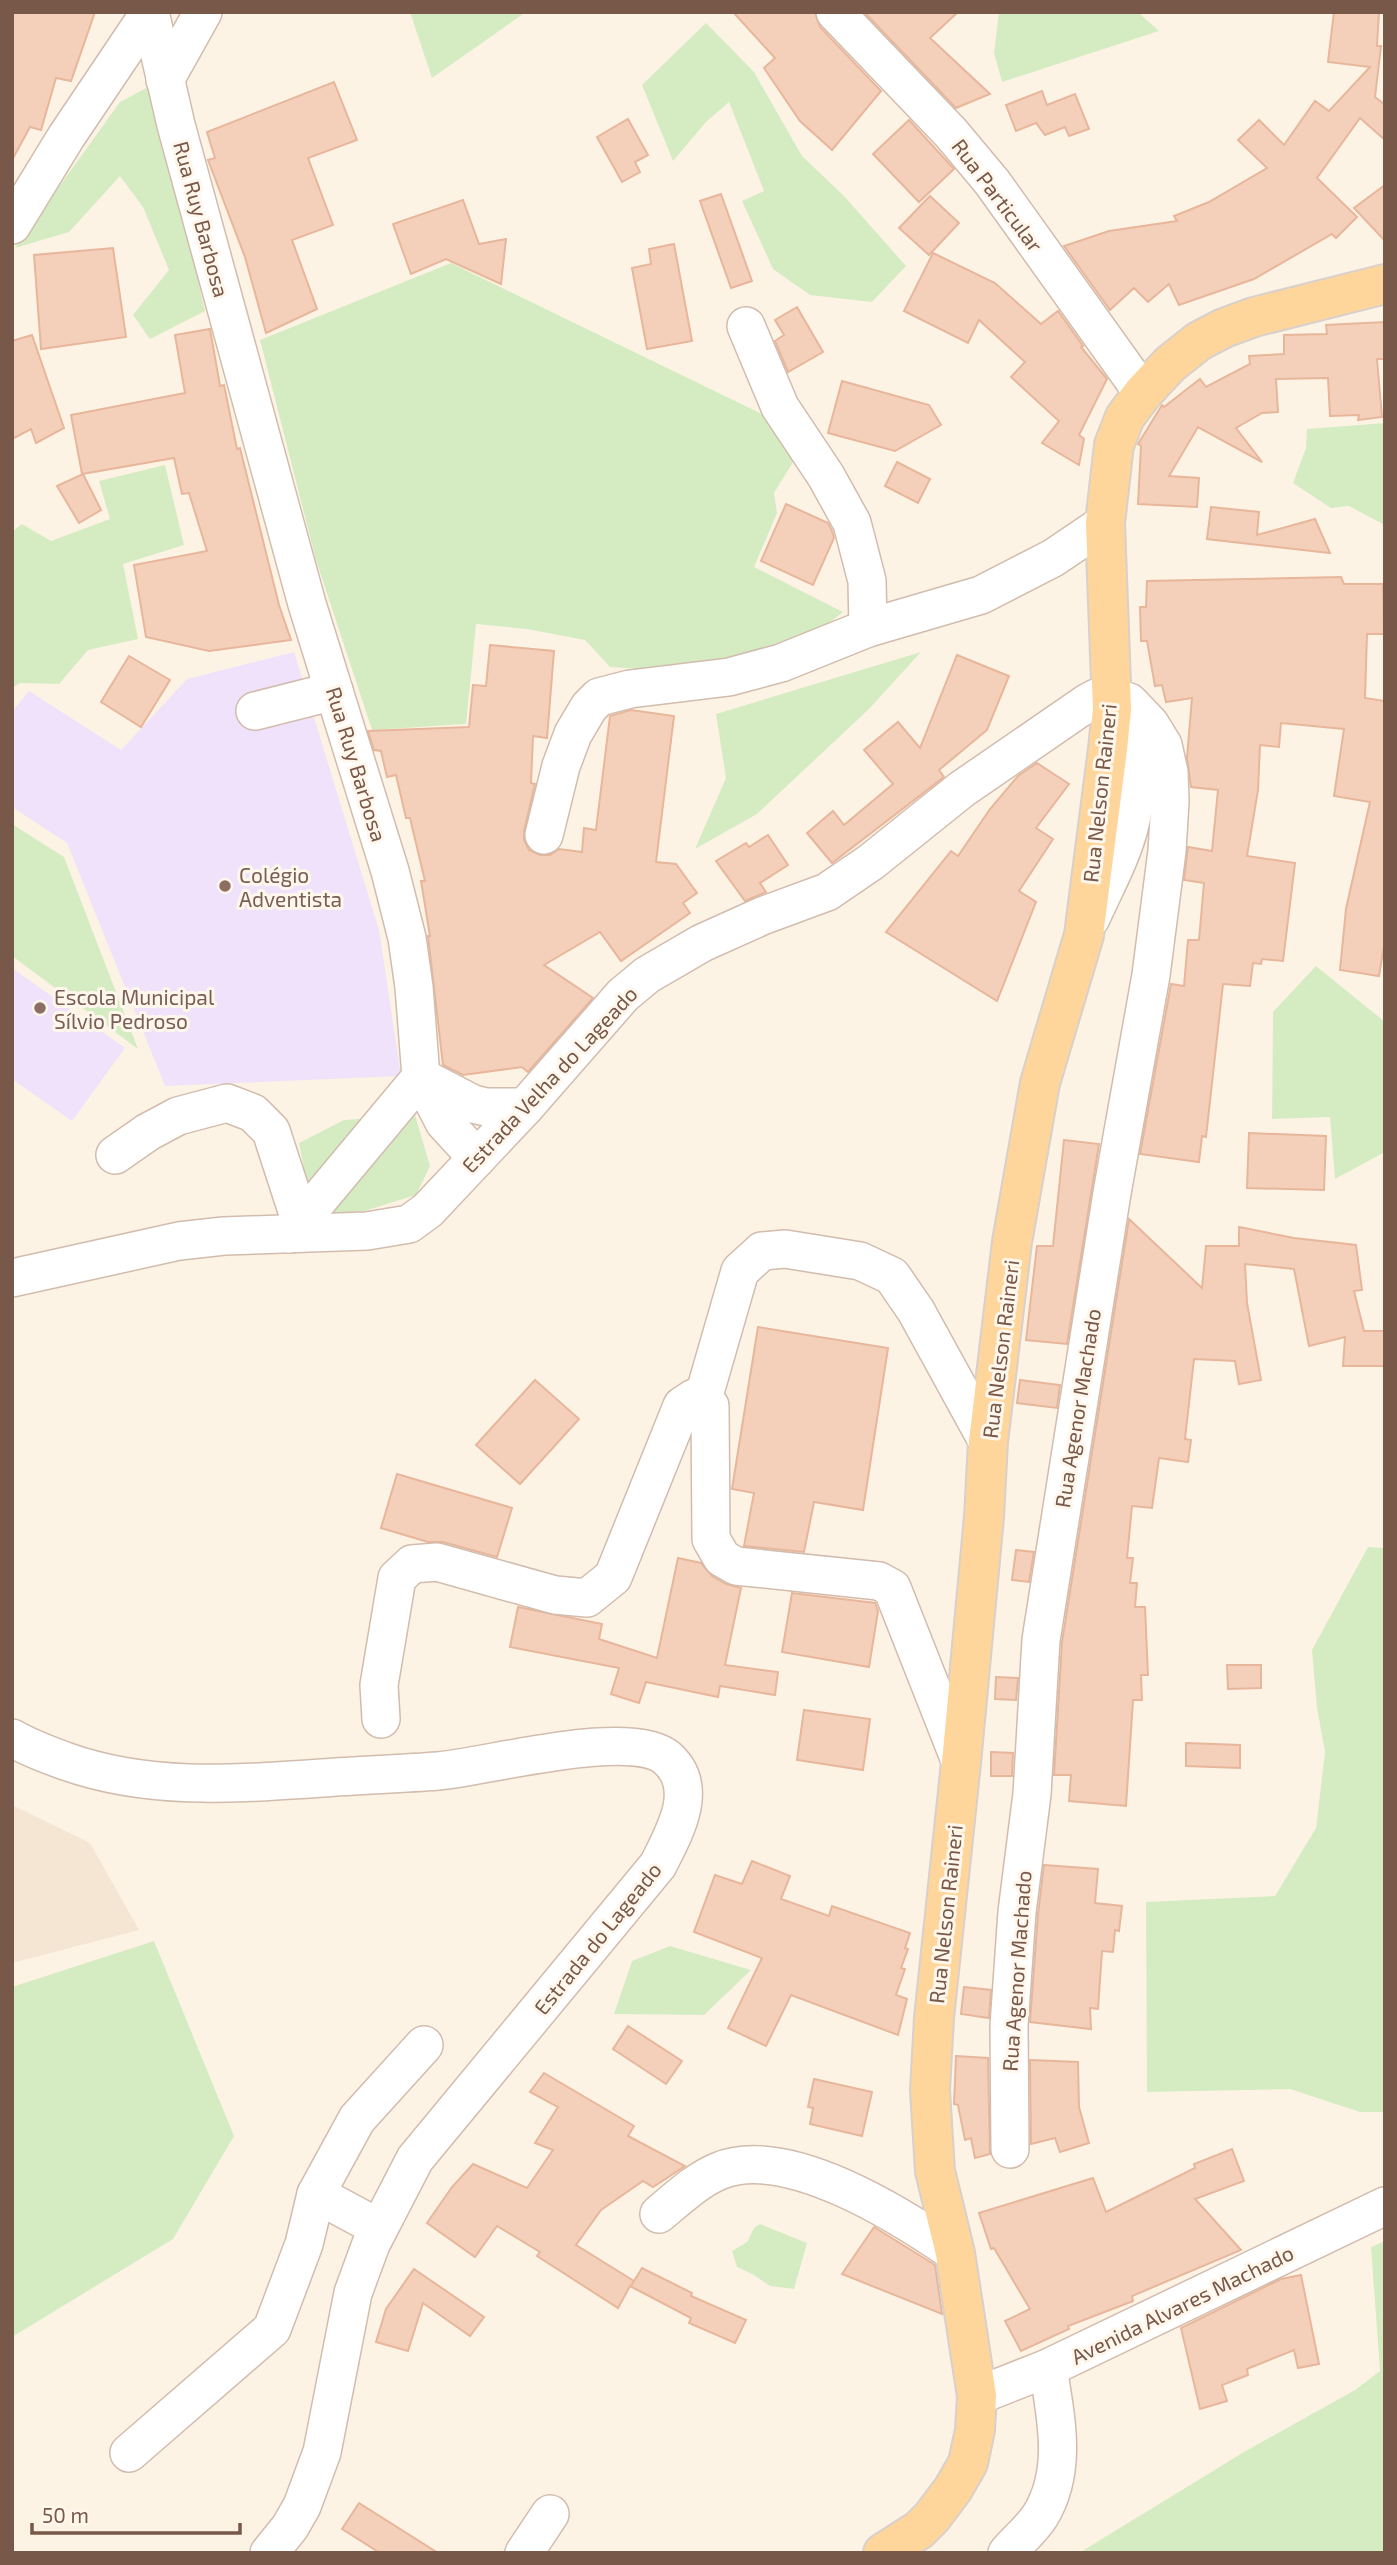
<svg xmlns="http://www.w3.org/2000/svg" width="1397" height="2565" font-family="'Exo 2',sans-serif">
  <rect width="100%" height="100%" fill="#fdf3e5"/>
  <polygon fill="#f5e5d3" points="12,1805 90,1843 139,1930 12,1963"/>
  <g fill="#f0e2fa">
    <polygon points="294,652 379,930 401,1076 165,1086 67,843 12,807 12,712 29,691 121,750 187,679"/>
    <polygon points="12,968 125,1048 72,1121 12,1079"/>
  </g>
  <g fill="#d5ecc3">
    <polygon points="410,12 526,12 432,78"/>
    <polygon points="999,12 1138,12 1159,31 1002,82 994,53"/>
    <polygon points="706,23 754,72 802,156 844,196 906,266 872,302 810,295 773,269 742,201 764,191 729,102 706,122 673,161 642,85"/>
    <polygon points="152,85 205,311 150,339 133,315 169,270 143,207 120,176 69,232 15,248 120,102"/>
    <polygon points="451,263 766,416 798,454 774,493 777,513 754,567 843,612 806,641 754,659 673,671 610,667 585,640 527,629 476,624 466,724 372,730 316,560 260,340"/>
    <polygon points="1385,423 1385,527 1381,523 1349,506 1331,508 1293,483 1306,448 1307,429"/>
    <polygon points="165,465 184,545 123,564 138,639 88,650 59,684 20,683 12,688 12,532 22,524 51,541 110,519 99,481"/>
    <polygon points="921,652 869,709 757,814 695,849 726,778 716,714"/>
    <polygon points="12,824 64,857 138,1049 12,956"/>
    <polygon points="1316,966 1385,1022 1385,1152 1335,1179 1330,1117 1272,1119 1273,1012"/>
    <polygon points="415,1115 430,1166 416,1195 332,1221 309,1194 299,1143 344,1120"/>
    <polygon points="1368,1547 1385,1548 1385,2112 1360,2112 1290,2089 1147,2092 1146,1902 1275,1896 1316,1828 1325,1752 1317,1708 1312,1650"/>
    <polygon points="154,1941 234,2136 173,2239 12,2337 12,1987"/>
    <polygon points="670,1946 751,1970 704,2015 614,2014 632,1961"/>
    <polygon points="760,2224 807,2243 794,2289 770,2286 754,2275 737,2267 732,2251 747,2242 754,2228"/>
    <polygon points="1385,2241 1385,2553 1079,2553 1244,2452 1355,2390 1380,2371 1371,2247"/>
  </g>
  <g fill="#f4d0bb" stroke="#e7b69b" stroke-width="2">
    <polygon points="12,12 95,12 71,81 56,78 41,130 30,127 12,160"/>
    <polygon points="733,12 815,12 820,27 881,91 832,150 800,121 764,68 775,58"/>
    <polygon points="864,12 958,12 930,38 990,94 956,108"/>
    <polygon points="1334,12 1379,12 1377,46 1381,46 1375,97 1385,105 1385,140 1360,118 1317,178 1357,217 1336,238 1332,234 1254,279 1179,305 1169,284 1148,302 1134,288 1110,310 1064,246 1109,231 1177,221 1174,216 1209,202 1267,168 1238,140 1259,120 1284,145 1315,101 1329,111 1370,67 1328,62"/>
    <polygon points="334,82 357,140 308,158 333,225 292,240 317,309 266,333 245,257 208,160 215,158 207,132"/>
    <polygon points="1042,91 1047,105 1075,94 1089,129 1069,136 1065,127 1045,135 1036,123 1016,131 1006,105"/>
    <polygon points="628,119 648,155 635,162 640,172 622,182 597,137"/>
    <polygon points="909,120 954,169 919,202 873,154"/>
    <polygon points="1385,185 1385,241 1354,208"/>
    <polygon points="721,194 752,281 731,288 700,201"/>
    <polygon points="930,196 959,223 929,255 899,228"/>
    <polygon points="463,200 479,244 506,239 501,284 446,259 411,274 393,224"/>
    <polygon points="674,244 692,341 647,349 632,268 651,264 649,249"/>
    <polygon points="113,248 126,337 41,349 34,255"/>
    <polygon points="933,253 995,283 1041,324 1058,311 1083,346 1081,347 1107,379 1079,435 1084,439 1079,465 1042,443 1059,421 1011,377 1025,362 979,320 968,343 904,311"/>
    <polygon points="797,307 823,352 788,372 775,341 784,335 775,320"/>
    <polygon points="1385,322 1385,359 1377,359 1382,417 1358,420 1359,415 1330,416 1328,378 1276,379 1278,412 1262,413 1236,428 1262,462 1198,427 1169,476 1199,478 1197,507 1138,504 1141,446 1138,444 1162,405 1164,407 1200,379 1206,387 1250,364 1249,356 1284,354 1284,335 1327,334 1326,325"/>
    <polygon points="210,329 220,386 224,385 237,449 240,448 279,605 291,640 209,651 146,637 134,565 207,551 189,493 182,494 174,458 82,474 71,415 185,393 175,335"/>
    <polygon points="32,335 64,428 36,443 31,429 12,439 12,341"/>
    <polygon points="842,381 929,405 941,425 895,451 828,433"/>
    <polygon points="897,462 930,479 918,503 885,486"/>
    <polygon points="83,474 101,510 79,523 57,486"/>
    <polygon points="786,504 828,523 832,531 834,538 813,585 761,561"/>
    <polygon points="1211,507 1259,512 1257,535 1315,519 1330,553 1207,539"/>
    <polygon points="1341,577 1344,584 1383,584 1384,634 1367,634 1365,698 1385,701 1385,940 1379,976 1340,970 1346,909 1370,802 1334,796 1344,729 1281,723 1279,747 1260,745 1258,790 1247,856 1295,863 1283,961 1262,959 1261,964 1253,963 1250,986 1223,984 1206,1137 1202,1136 1199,1162 1140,1154 1171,984 1184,986 1188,940 1199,940 1204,883 1184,880 1188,847 1212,851 1218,790 1191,787 1187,758 1192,698 1166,702 1162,685 1155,686 1147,641 1141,641 1140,607 1146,607 1147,581"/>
    <polygon points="490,645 554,651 547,738 533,736 531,783 535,784 524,831 524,840 529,850 540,855 550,855 559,849 582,852 584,828 596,830 610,716 631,710 674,716 656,862 676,864 697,893 683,903 690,913 621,961 600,932 544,965 593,998 528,1072 522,1067 463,1075 443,1065 428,936 430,936 421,881 425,881 410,818 406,818 396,775 387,777 381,751 374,750 368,731 469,727 473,685 486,686"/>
    <polygon points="957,655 1009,676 987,730 939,770 944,777 832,863 807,833 833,811 844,825 893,784 864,750 898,722 920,748"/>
    <polygon points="129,656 170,680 141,727 101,702"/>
    <polygon points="1037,763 1069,784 1036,828 1053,839 1019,891 1036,902 997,1001 886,932 951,851 958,856 990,809 1018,776"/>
    <polygon points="768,835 788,865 760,883 766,892 745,901 716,861 746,843 749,847"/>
    <polygon points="1249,1133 1326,1136 1324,1190 1247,1188"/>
    <polygon points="1064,1140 1099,1144 1067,1344 1026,1340 1037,1246 1053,1246"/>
    <polygon points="1129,1219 1202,1288 1206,1246 1239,1246 1239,1227 1294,1238 1356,1245 1362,1290 1354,1291 1364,1331 1385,1331 1385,1366 1343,1366 1345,1337 1309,1346 1294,1269 1245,1264 1247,1303 1261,1380 1239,1384 1235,1361 1194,1359 1185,1439 1191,1440 1188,1462 1159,1458 1152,1508 1132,1506 1127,1558 1133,1558 1130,1583 1137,1583 1135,1607 1145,1607 1148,1675 1141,1675 1142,1700 1133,1700 1126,1806 1069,1801 1071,1775 1054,1775 1062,1642"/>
    <polygon points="758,1327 888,1348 863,1510 814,1502 804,1552 744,1546 754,1493 732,1489"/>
    <polygon points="535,1380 579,1419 520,1484 476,1445"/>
    <polygon points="1020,1380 1060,1385 1057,1408 1017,1403"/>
    <polygon points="397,1474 512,1508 497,1557 443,1542 428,1542 381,1528"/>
    <polygon points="1016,1550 1034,1552 1029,1582 1012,1580"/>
    <polygon points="678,1558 701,1563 712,1576 726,1584 741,1588 725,1665 778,1672 775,1695 720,1686 718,1697 646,1682 639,1703 611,1694 619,1668 510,1647 518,1607 602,1624 599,1639 657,1658"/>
    <polygon points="792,1593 875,1603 878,1611 869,1667 782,1652"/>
    <polygon points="1227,1665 1261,1665 1261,1688 1228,1689"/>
    <polygon points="996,1677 1018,1678 1016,1700 995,1699"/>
    <polygon points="804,1710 870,1719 863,1770 797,1760"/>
    <polygon points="1186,1743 1240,1745 1240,1768 1186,1766"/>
    <polygon points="991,1752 1013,1753 1012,1776 991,1776"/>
    <polygon points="752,1861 790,1876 781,1899 829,1916 832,1906 910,1933 905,1948 908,1949 901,1968 905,1969 896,1995 907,1999 898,2035 791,1995 766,2046 728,2028 762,1958 694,1932 715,1875 742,1884"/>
    <polygon points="1044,1865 1098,1869 1095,1903 1122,1906 1119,1931 1115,1930 1113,1952 1102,1951 1098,2009 1090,2008 1091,2029 1030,2022 1038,1914"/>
    <polygon points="964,1987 991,1990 989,2018 961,2014"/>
    <polygon points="628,2026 682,2061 666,2084 613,2049"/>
    <polygon points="956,2056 988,2058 990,2154 975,2158 971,2138 965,2140 958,2105 954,2104"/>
    <polygon points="1030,2060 1078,2062 1079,2107 1089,2143 1060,2152 1055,2138 1031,2144"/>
    <polygon points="544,2073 634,2126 628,2136 685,2166 653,2187 643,2181 601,2210 576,2245 634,2281 631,2286 642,2268 692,2293 691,2296 746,2320 735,2343 689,2323 691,2318 630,2286 618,2308 537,2256 540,2252 497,2226 475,2257 427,2223 452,2187 473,2164 527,2188 553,2150 535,2143 558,2107 530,2092"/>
    <polygon points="814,2079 872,2092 862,2136 810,2124 813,2108 808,2107"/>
    <polygon points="1232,2149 1244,2181 1195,2199 1241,2250 1132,2296 1133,2301 1068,2326 1069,2329 1021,2351 1005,2321 1030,2309 994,2248 991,2249 979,2213 1093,2178 1106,2212 1195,2168 1194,2164"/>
    <polygon points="874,2227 935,2265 942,2314 842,2274"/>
    <polygon points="414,2269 484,2317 470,2336 423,2303 408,2351 376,2342 386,2309"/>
    <polygon points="1301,2275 1319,2364 1298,2368 1294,2350 1247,2369 1248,2375 1222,2385 1227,2401 1200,2409 1181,2328 1281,2279"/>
    <polygon points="359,2503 438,2553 380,2553 342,2529"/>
  </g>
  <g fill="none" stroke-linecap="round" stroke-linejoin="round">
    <g stroke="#d2bcad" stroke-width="40">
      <g id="minor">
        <polyline points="150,12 176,125 307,604 390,871 407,938 414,987 421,1077 290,1234"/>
        <polyline points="835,12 951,133 992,182 1143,393"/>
        <polyline points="165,80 203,12"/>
        <polyline points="12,225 66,137 150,12"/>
        <polyline points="746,326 780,407 826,476 852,523 867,581 868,628"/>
        <polyline points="255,711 334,691"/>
        <polyline points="544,835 561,766 573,734 589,707 599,697 630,689 729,677 781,663 868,628 981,595 1053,558 1105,523"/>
        <path d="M 1091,918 C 1116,863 1146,816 1130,754 C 1126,739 1118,724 1112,709"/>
        <polyline points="421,1077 473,1104 486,1107 525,1107"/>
        <polyline points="421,1077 444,1122 477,1158"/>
        <polyline points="115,1155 148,1132 178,1116 227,1103 253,1113 271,1131 300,1220"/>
        <polyline points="12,1278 179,1241 224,1236 367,1231 409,1224 428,1210 525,1107 623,995 647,975 702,943 762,916 827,892 871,862 962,789 1087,703 1096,698 1110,697 1129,702 1150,724 1163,745 1169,772 1170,801 1167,851 1151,975 1112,1193 1041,1640 1032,1794 1017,1912 1009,2026 1010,2149"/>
        <polyline points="703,1399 740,1271 762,1251 785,1249 860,1261 892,1276 916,1311 988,1442"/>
        <polyline points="381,1719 379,1685 397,1578 412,1564 437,1562 555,1595 587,1598 613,1577 682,1406 694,1398 703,1399 710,1406 711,1539 722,1558 736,1566 879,1581 892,1588 961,1763"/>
        <path d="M 12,1738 C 29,1748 46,1754 65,1761 C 149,1791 235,1784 322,1778 C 360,1775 399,1774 438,1771 C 486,1767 631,1727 667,1758 C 701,1788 674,1833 658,1865 L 415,2159 L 371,2244 L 353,2293 L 322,2452 L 302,2506 L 290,2527 L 269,2553"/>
        <polyline points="316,2194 357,2119 424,2045"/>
        <path d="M 659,2214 C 677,2199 697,2180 719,2171 C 787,2143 900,2215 955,2253"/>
        <polyline points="977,2396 1048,2368 1385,2206"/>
        <polyline points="129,2453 272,2329 304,2244 316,2194 379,2228"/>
        <polyline points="524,2553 550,2514"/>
        <path d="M 1007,2553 C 1017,2541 1031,2530 1040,2516 C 1068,2471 1056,2418 1048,2368"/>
      </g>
    </g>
    <g stroke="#d9d0cc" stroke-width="42">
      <polyline id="major" points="883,2553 919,2530 932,2517 953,2489 968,2463 975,2430 977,2396 955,2253 935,2171 930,2090 934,2018 961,1763 984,1517 988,1442 1012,1242 1040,1083 1084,935 1108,749 1112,709 1105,523 1114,445 1125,417 1143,393 1170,364 1199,341 1224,328 1254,317 1385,284"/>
    </g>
    <use href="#minor" stroke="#fff" stroke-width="37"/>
    <use href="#major" stroke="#fed69b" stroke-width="38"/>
  </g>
  <g fill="#8d6e63" stroke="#fff7ec" stroke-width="2.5">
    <circle cx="225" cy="886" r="7"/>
    <circle cx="40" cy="1008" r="7"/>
  </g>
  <g text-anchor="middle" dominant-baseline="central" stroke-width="6" stroke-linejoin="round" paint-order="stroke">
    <g font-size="21" fill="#785849" stroke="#fff7ec">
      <text transform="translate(998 195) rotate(53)">Rua Particular</text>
      <text transform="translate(202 219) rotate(75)">Rua Ruy Barbosa</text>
      <text transform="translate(357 764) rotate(73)">Rua Ruy Barbosa</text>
      <text transform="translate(1099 793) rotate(-84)">Rua Nelson Raineri</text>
      <text transform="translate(549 1079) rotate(-47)">Estrada Velha do Lageado</text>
      <text transform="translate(1000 1349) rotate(-83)">Rua Nelson Raineri</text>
      <text transform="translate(1077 1408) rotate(-81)">Rua Agenor Machado</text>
      <text transform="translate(945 1914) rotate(-84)">Rua Nelson Raineri</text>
      <text transform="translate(597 1938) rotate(-51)">Estrada do Lageado</text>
      <text transform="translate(1016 1971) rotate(-86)">Rua Agenor Machado</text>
      <text transform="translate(1182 2304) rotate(-26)">Avenida Alvares Machado</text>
    </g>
    <g font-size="21" fill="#785e54" stroke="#fff7ec" text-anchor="start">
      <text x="239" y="874">Colégio<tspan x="239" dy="24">Adventista</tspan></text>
      <text x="54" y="996">Escola Municipal<tspan x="54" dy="24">Sílvio Pedroso</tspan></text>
    </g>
  </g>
  <rect width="1397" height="2565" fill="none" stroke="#785849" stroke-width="28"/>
  <path d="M32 2523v10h208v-10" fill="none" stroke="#785849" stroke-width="3.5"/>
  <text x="42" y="2523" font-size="21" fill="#785849" stroke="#fff7ec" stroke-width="5" paint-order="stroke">50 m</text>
</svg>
